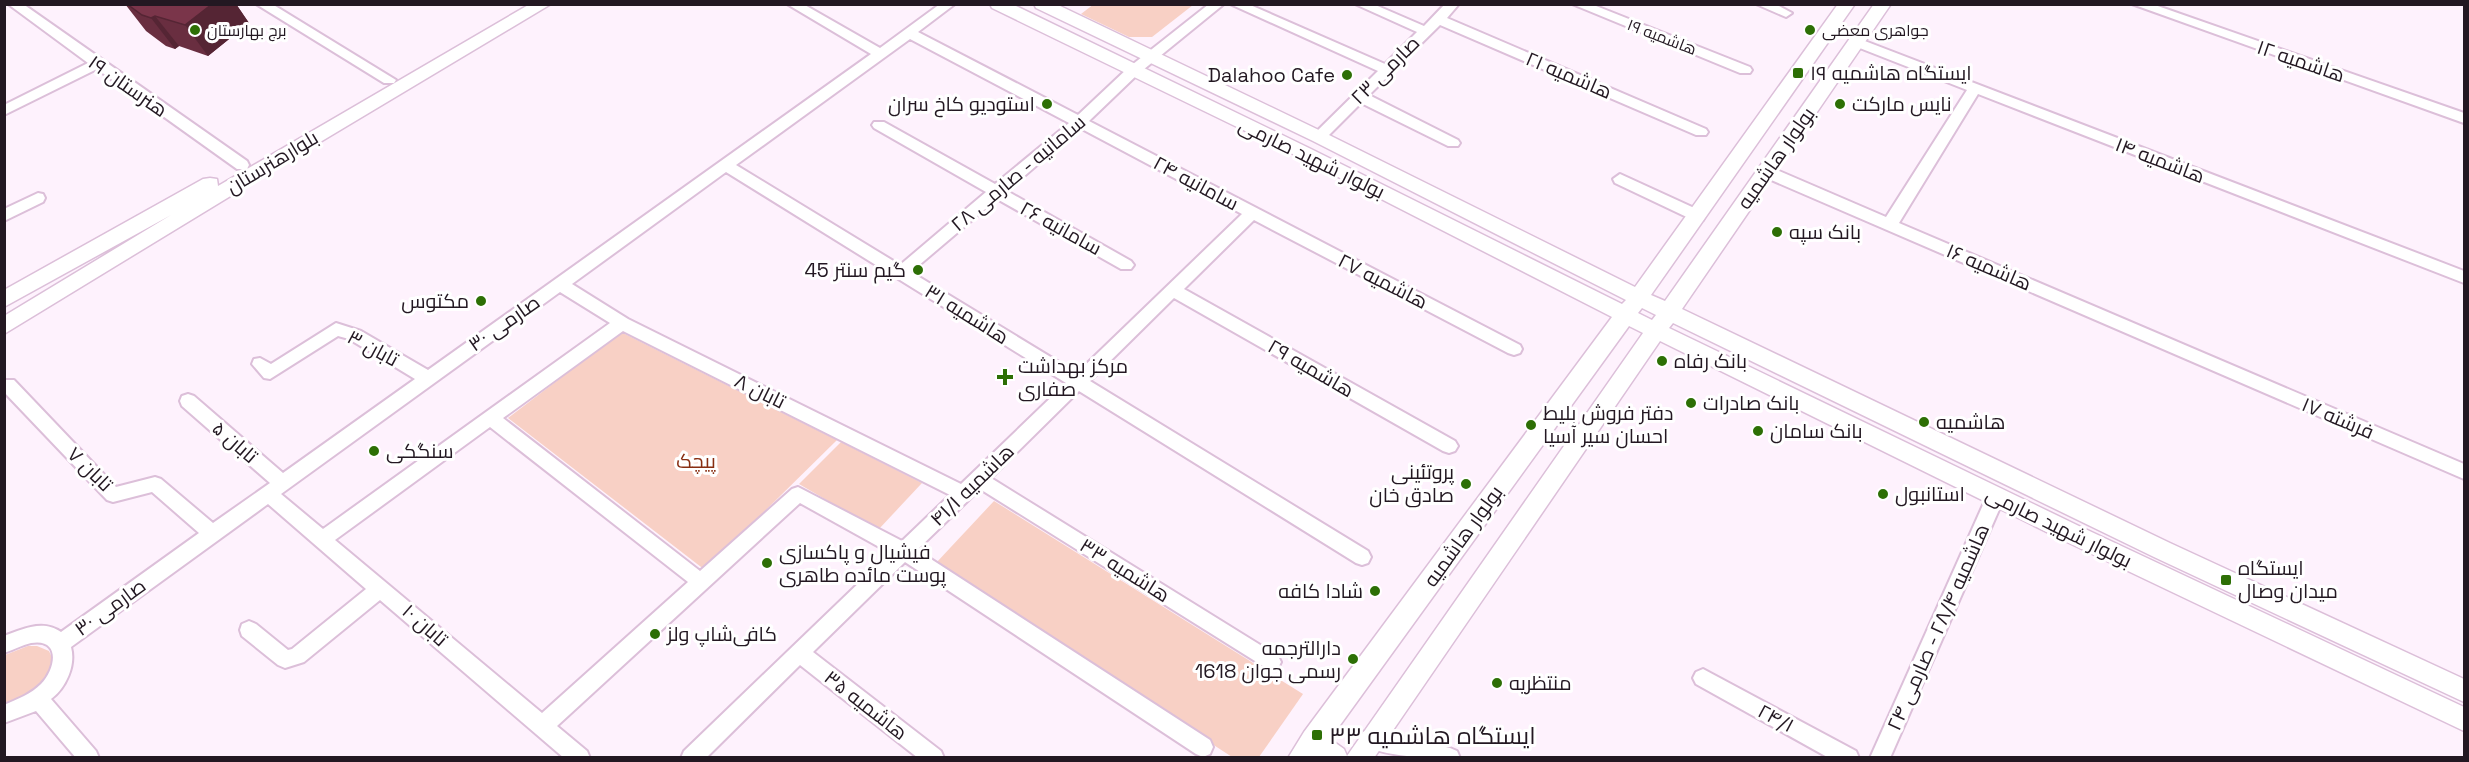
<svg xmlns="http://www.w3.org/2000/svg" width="2469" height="762" font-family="'Space Grotesk',Cairo,sans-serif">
  <rect width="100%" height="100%" fill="#fef2fd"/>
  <g fill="#f8d0c5">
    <polygon points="1094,4 1193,4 1193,5 1152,37 1129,37 1081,14"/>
    <polygon points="621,332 837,440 705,570 508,418"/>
    <polygon points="841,442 922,483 878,530 799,484"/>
    <polygon points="994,501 1303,694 1259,757 1232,757 936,563"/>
    <path d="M 28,646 L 37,646 L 49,651 C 63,677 24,699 5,703 L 5,655 Z"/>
  </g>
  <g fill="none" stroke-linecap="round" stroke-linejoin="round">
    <g stroke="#dcbfd9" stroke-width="4">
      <g id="minor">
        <polygon points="8,4 23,4 247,161 249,165 247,169 237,169 97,69 4,115 4,105 88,63"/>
        <polygon points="256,4 272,4 396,80 394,83 384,83"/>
        <path d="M 787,4 L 803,4 L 880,48 L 940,4 L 955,4 L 918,32 L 1078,115 L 1128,68 L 1209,4 L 1224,4 L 1138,74 L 1089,121 L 1520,345 L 1522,349 L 1520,353 L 1514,355 L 1508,353 L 1254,220 L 1184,289 L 1455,441 L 1458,446 L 1455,451 L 1449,453 L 1443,451 L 1174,298 L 1090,381 L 1368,551 L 1371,557 L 1368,563 L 1362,565 L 1356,563 L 1079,391 L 991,478 L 1278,656 L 1281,662 L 1278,668 L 1271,671 L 980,489 L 917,550 L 1210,740 L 1213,747 L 1210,754 L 1203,757 L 1196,754 L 905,562 L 813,652 L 941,751 L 944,758 L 918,758 L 800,665 L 706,758 L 681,758 L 684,751 L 890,553 L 800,503 L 557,726 L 587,751 L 590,758 L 564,758 L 380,600 L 304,662 L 285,668 L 278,665 L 242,636 L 240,630 L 242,624 L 249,621 L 256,624 L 288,650 L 292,649 L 366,589 L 268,504 L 71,647 C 76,665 66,688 51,699 L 96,751 L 99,758 L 76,758 L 36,711 L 4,723 L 4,705 C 18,699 31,694 41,684 C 56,669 61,638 31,643 C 22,645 13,650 4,653 L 4,636 C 23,629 43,619 61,632 L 199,533 L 152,492 L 113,502 L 107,500 L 4,392 L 4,380 L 14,380 L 116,487 L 155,477 L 161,479 L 213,523 L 270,483 L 182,406 L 180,401 L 182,396 L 188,394 L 194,396 L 283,473 L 415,379 L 349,339 L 338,336 L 270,379 L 264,378 L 252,364 L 254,359 L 260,358 L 271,364 L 336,323 L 361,331 L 428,370 L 871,54 ZM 910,39 L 1069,123 L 995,184 L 884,122 L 874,122 L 872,125 L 874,128 L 986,192 L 900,265 L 736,165 ZM 1080,128 L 1242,214 L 1077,373 L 911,272 L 997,199 L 1121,269 L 1131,269 L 1134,265 L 1131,261 L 1007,191 ZM 726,172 L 1066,383 L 961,484 L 628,319 L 572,284 ZM 560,292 L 610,323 L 323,529 L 281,494 ZM 623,331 L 950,495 L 902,541 L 798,487 L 792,489 L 700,571 L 503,418 ZM 490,427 L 688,582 L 542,713 L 335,540 Z"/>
        <polygon points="1230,4 1248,4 1385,64 1417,32 1355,4 1373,4 1424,26 1445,4 1459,4 1447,18 1706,129 1708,132 1706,135 1696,135 1440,25 1369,95 1458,140 1460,143 1458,146 1448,146 1361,103 1324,140 1319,142 1312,137 1314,134 1378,71"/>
        <polygon points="1572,4 1591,4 1750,67 1752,70 1750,73 1740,73"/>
        <polygon points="1756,4 1775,4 1792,13 1786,17"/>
        <polygon points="2132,4 2152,4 2464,113 2464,123"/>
        <polygon points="1857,38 2464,271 2464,283 1978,94 1899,223 2464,464 2464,479 1762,176 1760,172 1762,168 1772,168 1886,217 1967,90 1852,45 1850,42 1852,39"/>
        <polygon points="1620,174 1703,212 1705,216 1703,220 1693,220 1615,183 1613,179"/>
        <polygon points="38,193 43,194 45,198 43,202 4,221 4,209"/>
        <polygon points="1996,489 2002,491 2005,496 1890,758 1870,758 1987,496 1990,491"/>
        <polygon points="1703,669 1856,751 1859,758 1829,758 1696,684 1693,678 1696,672"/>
        <path d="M 1370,729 L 1450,748 L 1457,751 L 1460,758 C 1426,758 1395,758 1363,746 L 1360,739 L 1363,732 Z"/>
      </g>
    </g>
    <g stroke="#dcbfd9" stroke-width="3">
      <g id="major">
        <polygon points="530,4 551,4 260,178 4,334 4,316 171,215 4,307 4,290 203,179 210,178 217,179 218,186"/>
        <path d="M 990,4 L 1012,4 L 1311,149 L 1622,304 L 1626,300 L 1313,141 L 1036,8 L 1034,4 L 1056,4 L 1325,133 L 1635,287 L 1838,4 L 1855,4 L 1651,295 L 1665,301 L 1874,4 L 1891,4 L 1682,309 L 2170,543 L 2464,679 L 2464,702 L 2154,557 L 1673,323 L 1669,328 L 2081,527 L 2464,707 L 2464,731 L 2065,541 L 1660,341 L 1374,758 L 1288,758 L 1304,732 L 1612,317 L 1299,157 L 992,8 ZM 1642,308 L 1656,315 L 1652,320 L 1638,313 ZM 1629,326 L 1643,333 L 1347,756 L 1344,749 L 1330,739 Z"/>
      </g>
    </g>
    <use href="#minor" fill="#fff" fill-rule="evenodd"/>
    <use href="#major" fill="#fff" fill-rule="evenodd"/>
  </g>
  <polygon fill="#692e40" points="125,4 236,4 249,23 208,56 179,46 175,49 166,46 146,31"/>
  <g fill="#552534">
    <polygon points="212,4 236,4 249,23 208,56 185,25"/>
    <polygon points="155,16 179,46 175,49 151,18"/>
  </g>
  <polygon fill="#7a354a" stroke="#552534" stroke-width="1.5" points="127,4 212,4 185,25 155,16 151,18 142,15"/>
  <g fill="#2d6f05" stroke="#fff" stroke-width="2">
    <circle cx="195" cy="30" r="6"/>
    <circle cx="1810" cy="30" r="6"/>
    <rect x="1792" y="67" width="12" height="12" rx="3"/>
    <circle cx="1347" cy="75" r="6"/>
    <circle cx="1047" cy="104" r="6"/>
    <circle cx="1840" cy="104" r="6"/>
    <circle cx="1777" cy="232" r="6"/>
    <circle cx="918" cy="270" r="6"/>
    <circle cx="481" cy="301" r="6"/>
    <circle cx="1662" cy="361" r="6"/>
    <path d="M1002 368h6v6h6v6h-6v6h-6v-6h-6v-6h6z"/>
    <circle cx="1691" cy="403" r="6"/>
    <circle cx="1924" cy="422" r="6"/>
    <circle cx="1531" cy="425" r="6"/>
    <circle cx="1758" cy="431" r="6"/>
    <circle cx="374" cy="451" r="6"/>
    <circle cx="1466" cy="484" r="6"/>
    <circle cx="1883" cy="494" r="6"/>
    <circle cx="767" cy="563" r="6"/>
    <rect x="2220" y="574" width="12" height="12" rx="3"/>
    <circle cx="1375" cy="591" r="6"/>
    <circle cx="655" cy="634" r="6"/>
    <circle cx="1353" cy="659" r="6"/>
    <circle cx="1497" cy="683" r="6"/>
    <rect x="1311" y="729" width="12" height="12" rx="3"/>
  </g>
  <g text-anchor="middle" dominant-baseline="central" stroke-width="6" stroke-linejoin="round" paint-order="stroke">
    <g font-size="16" fill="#231822" stroke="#fff" text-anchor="start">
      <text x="207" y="30">برج بهارستان</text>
      <text x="1822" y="30">جواهری معضی</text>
    </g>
    <g font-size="16" fill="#231822" stroke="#fff">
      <text transform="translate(1662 37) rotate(21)">هاشمیه ۱۹</text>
    </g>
    <g font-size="20" fill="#231822" stroke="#fff">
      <text transform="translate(2301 61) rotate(19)">هاشمیه ۱۲</text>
      <text transform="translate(1385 70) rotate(-45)">صارمی ۲۳</text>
      <text transform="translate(1569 75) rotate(23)">هاشمیه ۲۱</text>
      <text transform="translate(128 86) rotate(35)">هنرستان ۱۹</text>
      <text transform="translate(1312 158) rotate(26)">بولوار شهید صارمی</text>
      <text transform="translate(1776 158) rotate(-55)">بولوار هاشمیه</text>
      <text transform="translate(2160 160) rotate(21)">هاشمیه ۱۴</text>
      <text transform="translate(272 162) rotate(-31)">بلوارهنرستان</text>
      <text transform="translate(1018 173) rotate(-40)">سامانیه - صارمی ۲۸</text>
      <text transform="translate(1196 183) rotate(28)">سامانیه ۲۴</text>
      <text transform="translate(1061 228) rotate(29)">سامانیه ۲۶</text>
      <text transform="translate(1989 267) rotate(23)">هاشمیه ۱۶</text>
      <text transform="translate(1383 281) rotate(27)">هاشمیه ۲۷</text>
      <text transform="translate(967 314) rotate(32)">هاشمیه ۳۱</text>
      <text transform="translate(504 323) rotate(-35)">صارمی ۳۰</text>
      <text transform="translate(373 348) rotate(28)">تابان ۳</text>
      <text transform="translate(1311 368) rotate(30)">هاشمیه ۲۹</text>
      <text transform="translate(760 391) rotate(26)">تابان ۸</text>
      <text transform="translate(2338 418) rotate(23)">فرشته ۱۷</text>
      <text transform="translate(235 442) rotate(41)">تابان ۵</text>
      <text transform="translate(90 469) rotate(44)">تابان ۷</text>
      <text transform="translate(972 485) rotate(-44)">هاشمیه ۴۱/۱</text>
      <text transform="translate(2059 527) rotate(26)">بولوار شهید صارمی</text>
      <text transform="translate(1463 536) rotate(-54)">بولوار هاشمیه</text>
      <text transform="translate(1125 570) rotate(32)">هاشمیه ۳۳</text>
      <text transform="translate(110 607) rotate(-36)">صارمی ۳۰</text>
      <text transform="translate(425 625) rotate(41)">تابان ۱۰</text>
      <text transform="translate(1938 627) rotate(-66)">هاشمیه ۲۸/۴ - صارمی ۲۴</text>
      <text transform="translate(866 705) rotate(38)">هاشمیه ۳۵</text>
      <text transform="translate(1776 718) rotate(28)">۲۴/۱</text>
    </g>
    <g font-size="20" fill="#231822" stroke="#fff" text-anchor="start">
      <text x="1810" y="73">ایستگاه هاشمیه ۱۹</text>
      <text x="1335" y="75" text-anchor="end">Dalahoo Cafe</text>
      <text x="1035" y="104" text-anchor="end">استودیو کاخ سران</text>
      <text x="1852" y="104">نایس مارکت</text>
      <text x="1789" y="232">بانک سپه</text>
      <text x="906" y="270" text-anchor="end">گیم سنتر 45</text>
      <text x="469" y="301" text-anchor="end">مکتوس</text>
      <text x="1674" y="361">بانک رفاه</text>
      <text x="1018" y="366">مرکز بهداشت<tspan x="1018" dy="23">صفاری</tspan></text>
      <text x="1703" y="403">بانک صادرات</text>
      <text x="1543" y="413">دفتر فروش بلیط<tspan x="1543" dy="23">احسان سیر آسیا</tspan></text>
      <text x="1936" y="422">هاشمیه</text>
      <text x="1770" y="431">بانک سامان</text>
      <text x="386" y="451">سنگکی</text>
      <text x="1454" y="472" text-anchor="end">پروتئینی<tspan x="1454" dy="23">صادق خان</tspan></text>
      <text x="1895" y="494">استانبول</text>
      <text x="779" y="552">فیشیال و پاکسازی<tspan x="779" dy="23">پوست مائده طاهری</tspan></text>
      <text x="2238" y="568">ایستگاه<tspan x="2238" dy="23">میدان وصال</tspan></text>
      <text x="1363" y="591" text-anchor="end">شادا کافه</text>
      <text x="667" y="634">کافی‌شاپ ولز</text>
      <text x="1341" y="648" text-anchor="end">دارالترجمه<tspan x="1341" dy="23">رسمی جوان 1618</tspan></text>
      <text x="1509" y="683">منتظریه</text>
    </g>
    <g font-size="20" fill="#882e12" stroke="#fff">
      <text x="696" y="461">پیچک</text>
    </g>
    <g font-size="24" fill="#231822" stroke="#fff" text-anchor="start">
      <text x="1329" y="735">ایستگاه هاشمیه ۳۳</text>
    </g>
  </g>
  <rect width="2469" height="762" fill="none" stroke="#231822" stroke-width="12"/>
</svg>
